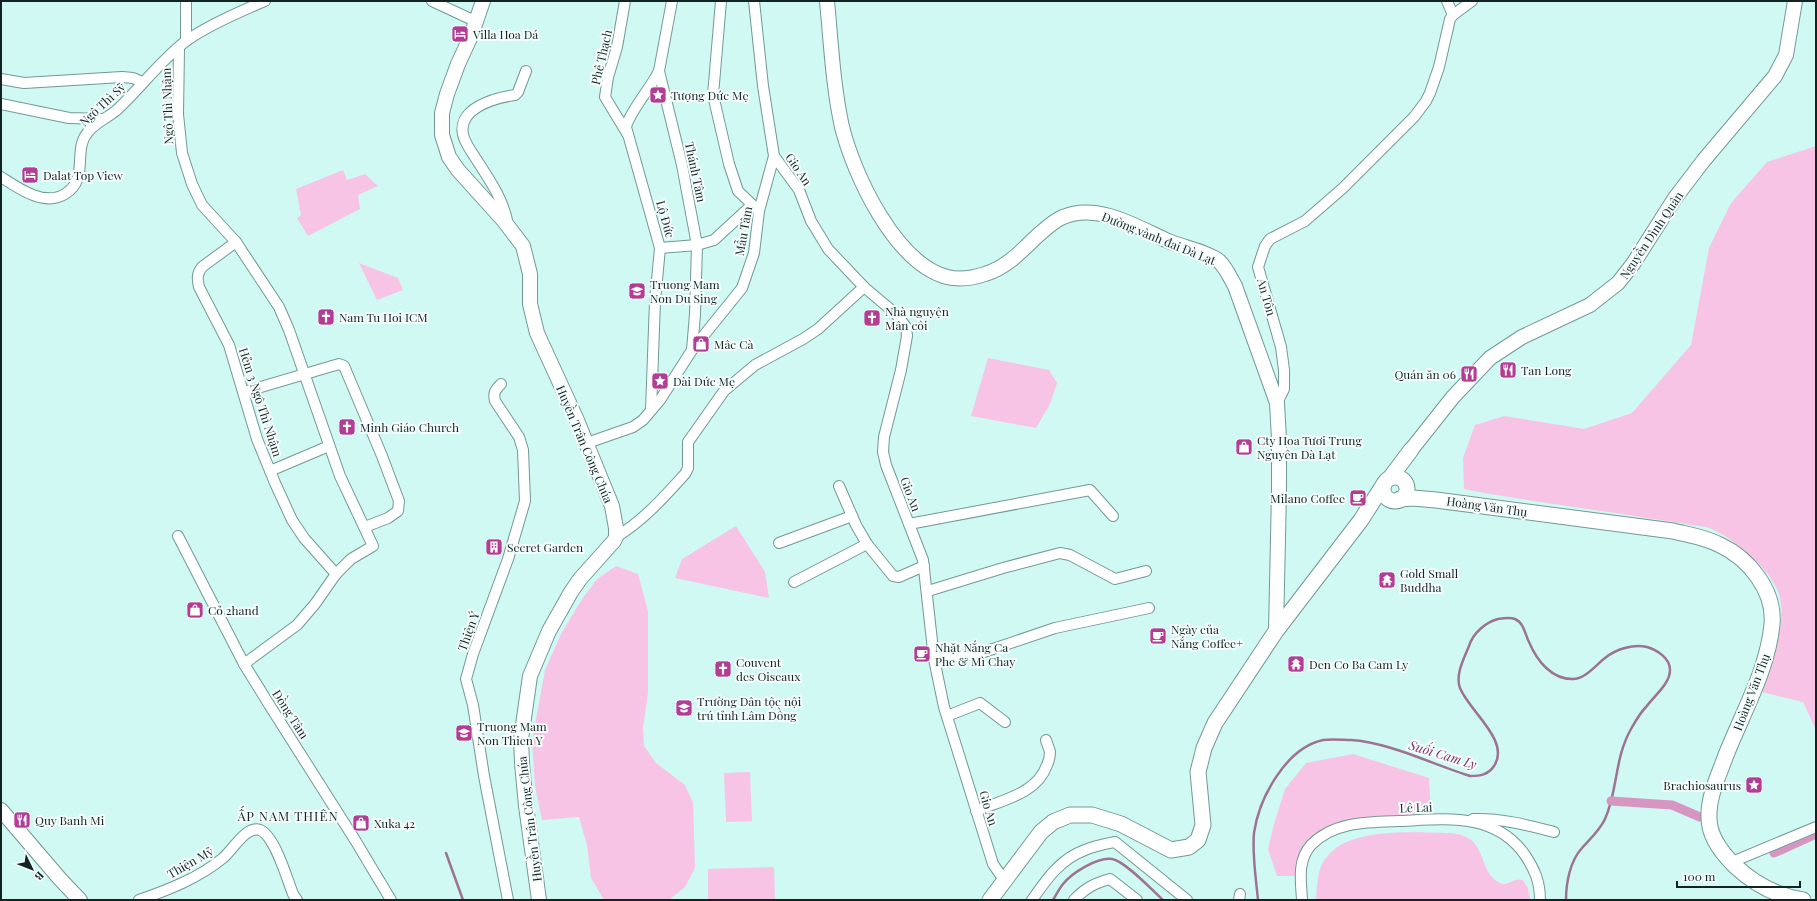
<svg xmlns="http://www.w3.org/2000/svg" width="1817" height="901" font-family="'Playfair Display',serif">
  <rect width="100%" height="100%" fill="#d0f9f3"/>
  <g fill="#f8c4e6">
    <path d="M 1816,146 L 1816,730 L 1803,702 L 1762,692 C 1771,663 1786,629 1780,598 C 1775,572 1733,537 1709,528 C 1704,526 1697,526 1691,525 C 1676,522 1661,520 1646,518 C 1586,508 1524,501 1464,489 L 1463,458 L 1475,425 L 1504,416 L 1584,429 L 1632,413 L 1691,345 L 1709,248 L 1731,203 L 1767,162 Z"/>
    <polygon points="343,170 347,180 365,174 378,186 358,195 360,209 308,236 297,218 301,215 296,189"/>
    <polygon points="359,263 398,278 403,290 377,300"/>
    <polygon points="988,358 1049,370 1057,383 1050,404 1036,428 971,416"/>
    <polygon points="736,526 765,572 769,598 675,578 682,559"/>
    <polygon points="616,566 638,574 648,611 648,693 643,728 644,746 656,763 685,785 693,803 695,868 685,887 669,900 604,900 591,878 587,845 579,817 542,820 535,786 532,741 545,670 561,634 582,599 597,579"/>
    <polygon points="1353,754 1429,778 1431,815 1323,832 1297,876 1277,876 1268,849 1274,824 1285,789 1306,763"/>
    <polygon points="750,772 752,821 726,822 724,773"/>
    <path d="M 1450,833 C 1490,836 1475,869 1500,883 C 1507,887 1514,877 1523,880 L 1528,888 L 1530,900 L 1316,900 C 1317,889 1317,874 1322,864 C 1342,825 1414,833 1450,833 Z"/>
    <polygon points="774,867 775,900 708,900 708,869"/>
  </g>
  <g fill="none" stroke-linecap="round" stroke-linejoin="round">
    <g stroke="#9c7491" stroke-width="2.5">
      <polyline points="446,853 463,900"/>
      <path d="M 1053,900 C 1056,895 1059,889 1063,884 C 1072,873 1097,857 1112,859 C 1125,861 1153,891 1163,900"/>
      <path d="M 1258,900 C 1256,878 1252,855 1254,833 C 1259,798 1286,748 1323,740 C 1331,739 1343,740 1351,740 C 1388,742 1434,765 1470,776 C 1480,776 1488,775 1494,766 C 1511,741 1469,711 1460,688 C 1455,675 1464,658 1469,646 C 1473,633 1486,622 1498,619 C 1504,618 1510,617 1515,619 C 1524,623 1525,634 1529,642 C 1537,661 1552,680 1574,679 C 1586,678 1596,665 1605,658 C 1616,649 1633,644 1647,647 C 1657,650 1670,658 1670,670 C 1670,684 1654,696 1646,707 C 1640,713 1635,722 1631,729 C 1614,759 1618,791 1605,819 C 1600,830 1590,839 1582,848 C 1570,861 1566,883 1566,900"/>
    </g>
    <g stroke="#d796c1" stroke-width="9">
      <polyline points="1611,801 1672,805 1700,817"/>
      <polyline points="1774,853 1816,834"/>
    </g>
    <g stroke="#729994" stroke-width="12">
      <g id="street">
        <polyline points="186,1 186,41"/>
        <polyline points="432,1 477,22"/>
        <polyline points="625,1 617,47 608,77 605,97 628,135"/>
        <polyline points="672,1 659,71 682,165 697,245 695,314 692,350"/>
        <polyline points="721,1 713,95 729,164 738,191 759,211"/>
        <polyline points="1447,1 1453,15"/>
        <polyline points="179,48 178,114 182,153 192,184 202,205 236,242 279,307 289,330 340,476 373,546 351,559 336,574 315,604 297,625 244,664"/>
        <polyline points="1,79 24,83 122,77 133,78 142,82"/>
        <polyline points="1,104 69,118 102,119"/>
        <polyline points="774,156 799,190 811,221 828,249 864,287 896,314 906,327 907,336 901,370 884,437 883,452 886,465 923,560 934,659 944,707 993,864 1004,880"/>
        <path d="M 1,177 C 18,188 44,207 65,194 C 90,179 72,150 88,132 C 97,121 110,117 119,108 C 142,86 161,60 186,41 C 207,26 241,11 265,1"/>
        <path d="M 508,225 C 504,201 491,182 478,162 C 473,154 467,146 464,138 C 454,109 494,98 515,95 L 518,92 L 526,71"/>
        <path d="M 236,242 L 202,267 C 197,274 197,278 199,287 L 229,345 L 257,439 L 275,483 L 292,520 L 304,538 L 336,574"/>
        <polyline points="660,248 697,245 714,240 752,205"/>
        <path d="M 501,384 C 495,390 493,393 495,401 L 519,437 L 523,450 L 525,501 L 508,559 L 473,654 L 466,679 L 473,705 L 484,776 L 508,900"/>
        <polyline points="244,392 339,364 344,366 382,456 399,501 398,511 388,518 365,527"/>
        <polyline points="1277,403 1284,389 1284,370 1281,347 1258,267 1265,246 1270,239 1305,221 1343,188 1414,117 1426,101 1430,93 1439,67 1450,19 1453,15 1472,1"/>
        <path d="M 651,410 L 655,301 L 660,248 L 626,127 C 630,111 651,88 659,71"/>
        <polyline points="587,443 633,427 643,420 660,400 692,350 742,288 754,253 759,211 774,156 763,86 754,1"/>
        <polyline points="270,471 329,446"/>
        <polyline points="839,486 856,525 867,544 893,576 899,577 924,566"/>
        <polyline points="909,524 1090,490 1113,516"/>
        <polyline points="178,536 244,664 270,706 355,840 391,900"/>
        <path d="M 616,537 C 643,521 664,497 685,474 L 688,468 L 688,442 L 724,391 L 755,365 L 803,339 L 818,329 L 864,287"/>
        <polyline points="779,543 852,516"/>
        <polyline points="794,582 867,544"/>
        <polyline points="928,591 1003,568 1060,553 1070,555 1115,579 1146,571"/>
        <polyline points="934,659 981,653 1055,628 1149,608"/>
        <polyline points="947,716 980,703 1005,722"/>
        <path d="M 976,811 C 1002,800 1037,794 1047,765 C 1049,761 1050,756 1050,752 C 1049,748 1047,744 1046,740"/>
        <path d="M 1473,819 C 1501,818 1527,825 1554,832"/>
        <polyline points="1732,862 1816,827"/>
        <path d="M 139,900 C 168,890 199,878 223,858 C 232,851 246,825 260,830 C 275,836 287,879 293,894 L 297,900"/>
        <path d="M 1032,900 C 1046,880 1060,859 1085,850 C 1094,846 1105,844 1115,842 L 1187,900"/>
        <path d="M 1074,900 C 1085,888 1095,883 1110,879 L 1137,900"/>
        <polyline points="1239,900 1240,894"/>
        <path d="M 1302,900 C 1301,881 1297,861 1311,845 C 1334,821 1370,822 1400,821 C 1445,819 1495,812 1525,855 C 1535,870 1540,882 1540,900"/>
      </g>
    </g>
    <g stroke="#729994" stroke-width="16">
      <g id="secondary">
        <polyline points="483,1 471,36 458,64 447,94 442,113 442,135 449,157 458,170 504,221 523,246 530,274 530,304 537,333 576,418 612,506 616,528 616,537 614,541 580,579 571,592 549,631 530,676 521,739 522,763 526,806 539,900"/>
        <path d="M 827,1 C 831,43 833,86 842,127 C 854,175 895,263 947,277 C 959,280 973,278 985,274 C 1005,268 1020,253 1035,238 C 1043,231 1053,221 1063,217 C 1097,202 1137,227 1168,241 C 1182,247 1208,252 1219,261 C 1226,268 1230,277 1235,286 L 1277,403 L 1279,439 L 1279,491 L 1276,631"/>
        <polyline points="1411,450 1453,397 1490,358 1522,337 1590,305 1618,283 1633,264 1675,198 1704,160 1775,76 1786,55 1795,1"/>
        <polyline points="1,810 60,879 80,900"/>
      </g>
    </g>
    <g stroke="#729994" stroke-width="17">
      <g id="primary">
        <circle cx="1395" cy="489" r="12"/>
        <polyline points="1390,478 1411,450"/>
        <path d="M 1400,499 L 1413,498 L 1436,500 L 1673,531 C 1689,535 1705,537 1720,545 C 1748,558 1775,590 1772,624 C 1768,669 1743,712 1726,755 C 1719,775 1708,796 1709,818 C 1709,836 1722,853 1734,865 C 1754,884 1776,896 1803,900"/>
        <polyline points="990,900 1041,832 1053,822 1070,815 1092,815 1121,824 1171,850 1189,847 1198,840 1203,825 1198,772 1204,748 1215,723 1276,631 1361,520 1384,484"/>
      </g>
    </g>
    <use href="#street" stroke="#fff" stroke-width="10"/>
    <use href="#secondary" stroke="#fff" stroke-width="14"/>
    <use href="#primary" stroke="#fff" stroke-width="15"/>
  </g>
  <defs>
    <g id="hotel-square" transform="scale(0.9)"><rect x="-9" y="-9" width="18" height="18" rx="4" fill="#b33d94" stroke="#f6fefd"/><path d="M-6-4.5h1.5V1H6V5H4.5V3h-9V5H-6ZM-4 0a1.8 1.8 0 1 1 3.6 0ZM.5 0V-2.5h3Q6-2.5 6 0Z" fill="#fff"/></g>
    <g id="sight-square" transform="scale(0.9)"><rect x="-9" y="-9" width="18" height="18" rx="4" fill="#b33d94" stroke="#f6fefd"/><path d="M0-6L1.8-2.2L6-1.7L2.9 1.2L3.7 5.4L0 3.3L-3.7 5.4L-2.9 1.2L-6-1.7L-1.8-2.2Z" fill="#fff"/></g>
    <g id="school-square" transform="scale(0.9)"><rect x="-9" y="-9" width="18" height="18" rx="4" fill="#b33d94" stroke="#f6fefd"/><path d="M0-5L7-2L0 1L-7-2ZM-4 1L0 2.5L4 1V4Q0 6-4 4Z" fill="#fff"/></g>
    <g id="church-square" transform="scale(0.9)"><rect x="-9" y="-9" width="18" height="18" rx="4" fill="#b33d94" stroke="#f6fefd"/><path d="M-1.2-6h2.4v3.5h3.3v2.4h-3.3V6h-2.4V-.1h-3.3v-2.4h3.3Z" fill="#fff"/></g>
    <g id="shop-square" transform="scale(0.9)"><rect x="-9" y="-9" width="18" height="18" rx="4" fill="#b33d94" stroke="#f6fefd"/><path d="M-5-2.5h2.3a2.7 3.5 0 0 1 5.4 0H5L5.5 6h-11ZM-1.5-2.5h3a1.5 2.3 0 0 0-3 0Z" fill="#fff"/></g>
    <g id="restaurant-square" transform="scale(0.9)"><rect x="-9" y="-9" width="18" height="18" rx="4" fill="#b33d94" stroke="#f6fefd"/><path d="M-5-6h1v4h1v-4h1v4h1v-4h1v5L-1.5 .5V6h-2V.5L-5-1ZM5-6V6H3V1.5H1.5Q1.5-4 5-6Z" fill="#fff"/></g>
    <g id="cafe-square" transform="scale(0.9)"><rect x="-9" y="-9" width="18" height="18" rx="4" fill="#b33d94" stroke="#f6fefd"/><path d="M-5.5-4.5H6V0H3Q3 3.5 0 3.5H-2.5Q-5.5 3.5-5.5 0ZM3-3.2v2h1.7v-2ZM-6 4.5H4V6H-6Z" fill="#fff"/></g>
    <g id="building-square" transform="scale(0.9)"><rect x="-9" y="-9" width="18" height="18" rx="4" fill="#b33d94" stroke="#f6fefd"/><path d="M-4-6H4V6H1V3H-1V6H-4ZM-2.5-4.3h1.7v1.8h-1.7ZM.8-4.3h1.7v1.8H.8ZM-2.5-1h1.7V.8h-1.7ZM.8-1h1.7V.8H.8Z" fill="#fff"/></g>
    <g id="temple-square" transform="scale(0.9)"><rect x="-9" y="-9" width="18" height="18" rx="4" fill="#b33d94" stroke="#f6fefd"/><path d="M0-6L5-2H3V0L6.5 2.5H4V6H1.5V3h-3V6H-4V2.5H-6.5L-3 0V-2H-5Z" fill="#fff"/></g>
  </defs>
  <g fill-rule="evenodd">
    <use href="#hotel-square" x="460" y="34"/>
    <use href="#sight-square" x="658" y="95"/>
    <use href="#hotel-square" x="30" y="175"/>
    <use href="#school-square" x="637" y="291"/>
    <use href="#church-square" x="326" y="317"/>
    <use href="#church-square" x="872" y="318"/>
    <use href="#shop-square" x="701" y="344"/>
    <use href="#restaurant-square" x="1508" y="370"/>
    <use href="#restaurant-square" x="1469" y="374"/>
    <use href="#sight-square" x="660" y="381"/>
    <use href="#church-square" x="347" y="427"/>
    <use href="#shop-square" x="1244" y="447"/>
    <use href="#cafe-square" x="1358" y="498"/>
    <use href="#building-square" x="494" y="547"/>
    <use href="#temple-square" x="1387" y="580"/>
    <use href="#shop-square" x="195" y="610"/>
    <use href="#cafe-square" x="1158" y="636"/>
    <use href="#cafe-square" x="922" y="654"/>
    <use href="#temple-square" x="1296" y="664"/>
    <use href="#church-square" x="723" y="669"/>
    <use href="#school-square" x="684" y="708"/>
    <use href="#school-square" x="464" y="733"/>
    <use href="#sight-square" x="1754" y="785"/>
    <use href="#restaurant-square" x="22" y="820"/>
    <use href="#shop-square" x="361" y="823"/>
  </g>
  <g text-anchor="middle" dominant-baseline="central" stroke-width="4" stroke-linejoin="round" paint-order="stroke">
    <g font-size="12" fill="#132321" stroke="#f6fefd" text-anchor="start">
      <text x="473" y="34">Villa Hoa Dá</text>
      <text x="671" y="95">Tượng Đức Mẹ</text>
      <text x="43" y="175">Dalat Top View</text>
      <text x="650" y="284">Truong Mam<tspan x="650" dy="14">Non Du Sing</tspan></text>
      <text x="885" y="311">Nhà nguyện<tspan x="885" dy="14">Mân côi</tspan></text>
      <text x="339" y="317">Nam Tu Hoi ICM</text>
      <text x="714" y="344">Mâc Cà</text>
      <text x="1521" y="370">Tan Long</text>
      <text x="1456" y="374" text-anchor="end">Quán ăn 06</text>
      <text x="673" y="381">Đài Đức Mẹ</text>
      <text x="360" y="427">Minh Giáo Church</text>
      <text x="1257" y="440">Cty Hoa Tươi Trung<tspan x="1257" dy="14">Nguyên Đà Lạt</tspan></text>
      <text x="1345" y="498" text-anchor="end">Milano Coffee</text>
      <text x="507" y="547">Secret Garden</text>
      <text x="1400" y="573">Gold Small<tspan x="1400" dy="14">Buddha</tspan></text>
      <text x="208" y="610">Cỏ 2hand</text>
      <text x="1171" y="629">Ngày của<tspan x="1171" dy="14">Nắng Coffee+</tspan></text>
      <text x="935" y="647">Nhặt Nắng Ca<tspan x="935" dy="14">Phe &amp; Mì Chay</tspan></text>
      <text x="736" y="662">Couvent<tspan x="736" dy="14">des Oiseaux</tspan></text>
      <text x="1309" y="664">Den Co Ba Cam Ly</text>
      <text x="697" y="701">Trường Dân tộc nội<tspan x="697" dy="14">trú tỉnh Lâm Đồng</tspan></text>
      <text x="477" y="726">Truong Mam<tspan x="477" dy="14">Non Thien Y</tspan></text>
      <text x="1741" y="785" text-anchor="end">Brachiosaurus</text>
      <text x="35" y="820">Quy Banh Mi</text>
      <text x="374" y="823">Xuka 42</text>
    </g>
    <g font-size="12" fill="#132321" stroke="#f6fefd">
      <text transform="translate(601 57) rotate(-77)">Phê Thạch</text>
      <text transform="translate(102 104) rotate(-43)">Ngô Thì Sỹ</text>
      <text transform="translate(167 106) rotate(-92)">Ngô Thì Nhậm</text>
      <text transform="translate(799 169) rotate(56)">Gio An</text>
      <text transform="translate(696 172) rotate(78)">Thánh Tâm</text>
      <text transform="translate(666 219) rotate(74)">Lộ Đức</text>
      <text transform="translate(743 231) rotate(-80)">Mẫu Tâm</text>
      <text transform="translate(1651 235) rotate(-56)">Nguyễn Đình Quân</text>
      <text transform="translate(1159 238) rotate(22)">Đường vành đai Đà Lạt</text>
      <text transform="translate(1267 297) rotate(74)">An Tôn</text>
      <text transform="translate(261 402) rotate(72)">Hẻm 3 Ngô Thì Nhậm</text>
      <text transform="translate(585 444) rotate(67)">Huyền Trân Công Chúa</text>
      <text transform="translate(911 494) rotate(69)">Gio An</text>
      <text transform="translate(1487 506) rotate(8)">Hoàng Văn Thụ</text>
      <text transform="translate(468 631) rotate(-70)">Thiện Ý</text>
      <text transform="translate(1751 692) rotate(-69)">Hoàng Văn Thụ</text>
      <text transform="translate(291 714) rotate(57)">Đồng Tâm</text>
      <text transform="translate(1416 807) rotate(-2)">Lê Lai</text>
      <text transform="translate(989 808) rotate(73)">Gio An</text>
      <text transform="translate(529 819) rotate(-97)">Huyền Trân Công Chúa</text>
      <text transform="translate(190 862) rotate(-30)">Thiện Mỹ</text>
    </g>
    <g font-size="13" font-style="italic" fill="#80346a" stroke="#f6fefd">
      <text transform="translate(1443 754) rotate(17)">Suối Cam Ly</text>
    </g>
    <g font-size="13" letter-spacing="1" fill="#132321" stroke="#f6fefd">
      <text x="288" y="815">ẤP NAM THIÊN</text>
    </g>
  </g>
  <rect width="1817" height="901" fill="none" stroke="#132321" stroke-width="4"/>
  <g transform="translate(32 869) rotate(133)" stroke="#f6fefd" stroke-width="3" paint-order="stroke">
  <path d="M0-3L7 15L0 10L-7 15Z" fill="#132321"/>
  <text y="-6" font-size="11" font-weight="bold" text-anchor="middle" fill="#132321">B</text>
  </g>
  <path d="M1677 881v6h123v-6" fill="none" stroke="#132321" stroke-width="2"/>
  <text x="1683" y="881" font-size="12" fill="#132321" stroke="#f6fefd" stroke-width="3" paint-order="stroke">100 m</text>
</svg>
